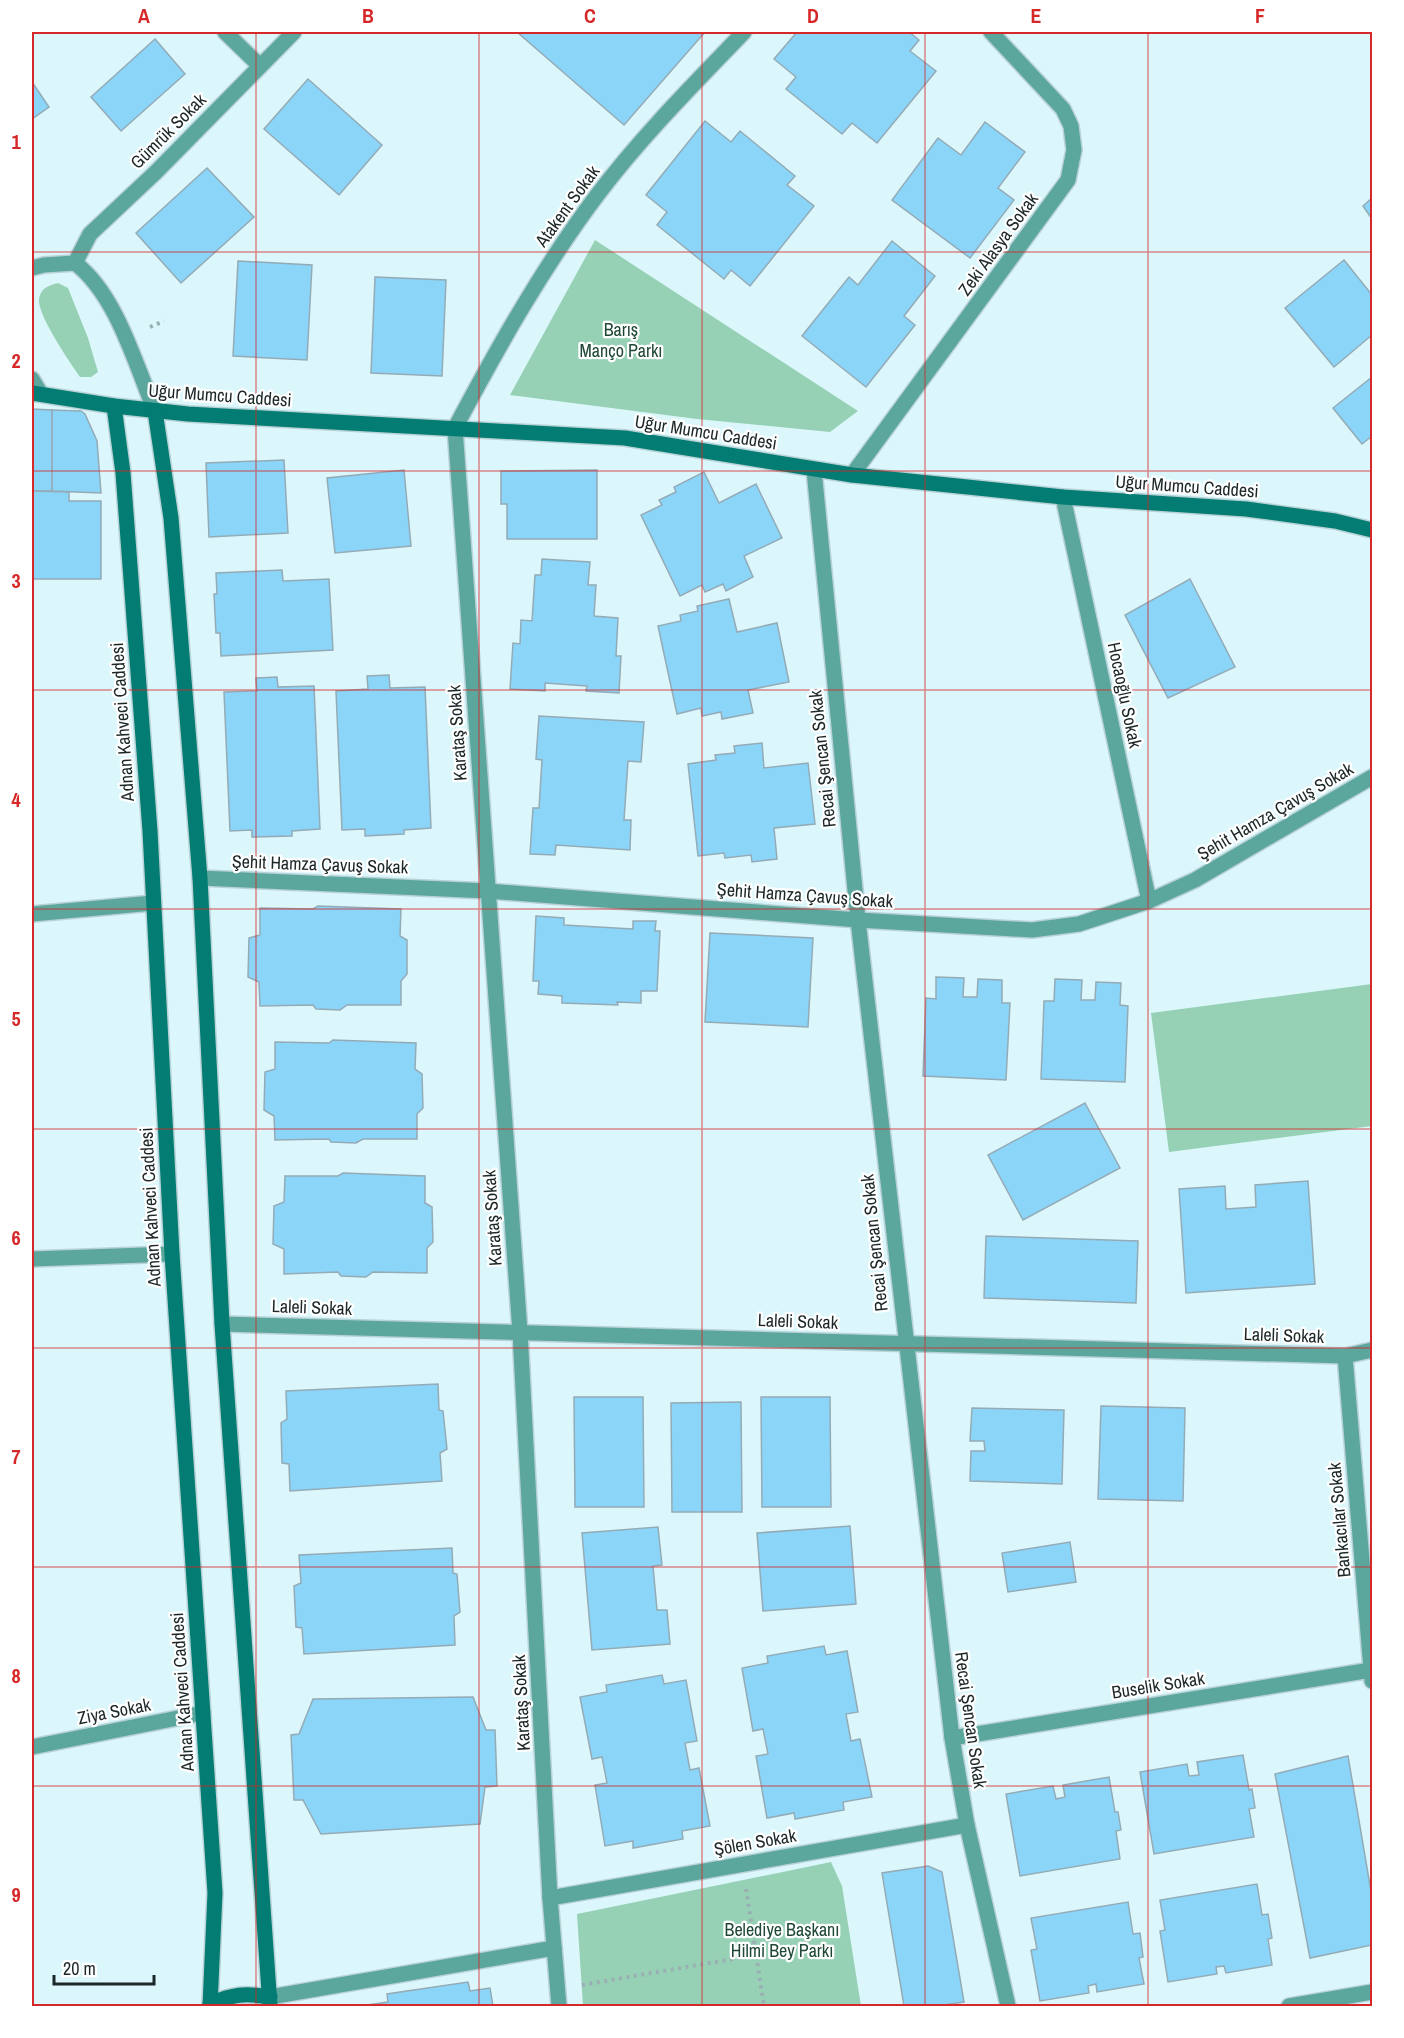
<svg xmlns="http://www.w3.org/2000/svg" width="1404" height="2038" font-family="'Archivo Narrow',sans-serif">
  <rect width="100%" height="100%" fill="#dbf7fc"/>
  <g fill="#97d1b5">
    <polygon points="595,240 858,411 830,432 697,419 510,395"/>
    <path d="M 58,283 L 68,288 L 88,338 L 98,372 L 91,377 L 80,377 C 70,363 39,317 39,301 C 39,289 49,285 58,283 Z"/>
    <polygon points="1372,984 1372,1126 1169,1152 1151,1013"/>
    <polygon points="831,1862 842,1886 861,2006 583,2006 577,1914"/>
  </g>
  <g fill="#8bd5f8" stroke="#94abb7" stroke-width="1.5">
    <polygon points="517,32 705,32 624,125"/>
    <polygon points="797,32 909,32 919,40 910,51 936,71 877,143 852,123 842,134 786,89 796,77 774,59"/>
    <polygon points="155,39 185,74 121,131 91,97"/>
    <polygon points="308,79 382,145 339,195 264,129"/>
    <polygon points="32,82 49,107 32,119"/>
    <polygon points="705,121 731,142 740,131 795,176 787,185 814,206 750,286 731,270 724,279 657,225 667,212 646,195"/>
    <polygon points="985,122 1025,152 998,188 1014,200 970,258 892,200 938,138 961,155"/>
    <polygon points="207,168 254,217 181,283 136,233"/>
    <polygon points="1372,198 1372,219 1363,206"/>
    <polygon points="892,241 935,276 904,316 915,325 866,387 802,336 849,277 858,285"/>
    <polygon points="1344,260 1372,295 1372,335 1334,367 1285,308"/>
    <polygon points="238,261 312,265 307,360 233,356"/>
    <polygon points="375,277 446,280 442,376 371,373"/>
    <polygon points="1372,377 1372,436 1362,444 1333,408"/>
    <polygon points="32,409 52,410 52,491 32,491"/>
    <polygon points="52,410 81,411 85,414 97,441 101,493 52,491"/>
    <polygon points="284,460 288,533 209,537 206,463"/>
    <polygon points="404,470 411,546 335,553 327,478"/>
    <polygon points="597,470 597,539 507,539 507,504 501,504 501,471"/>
    <polygon points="704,472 719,503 756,484 782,538 744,556 753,577 726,591 723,584 705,592 702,585 680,596 641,515 662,505 659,500 676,492 674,487"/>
    <polygon points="32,491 69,492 69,501 101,501 101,579 32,579"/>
    <polygon points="542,559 590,562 588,585 596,585 594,616 618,618 616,656 621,656 619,693 586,691 587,686 545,683 545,691 510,689 513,643 520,644 521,620 532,621 535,575 541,575"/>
    <polygon points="282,570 283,581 329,579 333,650 221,656 220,633 216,633 214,594 217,594 216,573"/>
    <polygon points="1190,579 1235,667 1168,698 1125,615"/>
    <polygon points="729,599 737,632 777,623 789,682 748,690 753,713 722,719 721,712 702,716 701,708 677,714 658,626 681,621 680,615 698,611 697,606"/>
    <polygon points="389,675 390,688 425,687 431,828 404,830 404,834 365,836 365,829 342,830 336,691 368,689 367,676"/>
    <polygon points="277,677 278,687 314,686 320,829 292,831 292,836 252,837 252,830 230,831 224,692 257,691 256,678"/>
    <polygon points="539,716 644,722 641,762 628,761 624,820 631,820 630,850 556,845 555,855 530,854 533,808 539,808 542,760 536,759"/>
    <polygon points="762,743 764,768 808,763 815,824 774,828 777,859 752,862 751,855 725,858 724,853 698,856 688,764 716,760 715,755 735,753 734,746"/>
    <polygon points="318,906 401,909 400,936 407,940 407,974 401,981 401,1005 347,1005 340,1010 316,1009 313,1005 260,1006 259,982 248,977 249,938 260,935 260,908 313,909"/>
    <polygon points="536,916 564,918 564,925 633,929 633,921 656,921 655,931 660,931 657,991 641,991 641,1003 617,1002 618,1005 562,1003 562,996 538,994 539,981 533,981"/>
    <polygon points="710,933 813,938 808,1027 705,1022"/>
    <polygon points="936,977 964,978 963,997 977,997 978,979 1002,980 1002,1003 1010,1003 1006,1080 923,1076 926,998 936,999"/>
    <polygon points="1055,979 1082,980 1081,1000 1095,1000 1096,982 1121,983 1120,1005 1128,1006 1125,1082 1041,1079 1044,1001 1054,1001"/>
    <polygon points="333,1040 416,1043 415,1069 422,1074 423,1108 417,1114 417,1139 363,1139 356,1143 331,1142 329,1139 275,1140 274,1116 264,1110 265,1072 275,1069 275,1042 329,1043"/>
    <polygon points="1085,1103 1120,1168 1023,1220 988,1155"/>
    <polygon points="343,1173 425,1176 425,1203 432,1207 433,1242 427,1248 427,1273 373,1272 366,1277 341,1276 338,1272 284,1274 284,1249 273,1244 274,1206 284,1202 285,1176 338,1176"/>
    <polygon points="1308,1181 1315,1284 1186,1293 1179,1189 1225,1186 1226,1209 1256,1207 1255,1185"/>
    <polygon points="986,1236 1138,1241 1136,1303 984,1298"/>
    <polygon points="438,1384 439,1410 443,1411 447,1449 440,1453 442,1481 290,1491 289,1464 282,1463 281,1423 287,1419 286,1391"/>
    <polygon points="574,1397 643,1397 644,1507 575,1507"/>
    <polygon points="761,1397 830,1397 831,1507 762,1507"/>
    <polygon points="741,1402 742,1512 672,1512 671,1403"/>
    <polygon points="1101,1406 1185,1408 1183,1501 1098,1499"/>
    <polygon points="972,1408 1064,1410 1062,1484 970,1481 971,1451 985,1451 984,1441 970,1441"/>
    <polygon points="850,1526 856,1604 763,1611 757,1533"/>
    <polygon points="658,1527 662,1565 653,1566 657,1610 667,1610 670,1644 592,1650 582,1533"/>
    <polygon points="1070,1542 1076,1582 1008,1592 1002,1553"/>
    <polygon points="452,1548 453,1573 457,1574 460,1612 454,1616 455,1645 304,1654 302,1628 296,1627 294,1586 301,1583 299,1555"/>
    <polygon points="824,1646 826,1655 847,1651 858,1712 846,1714 851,1741 860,1739 872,1797 843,1802 844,1810 795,1819 794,1813 767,1818 756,1756 768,1754 763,1729 753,1731 742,1668 768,1663 767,1656"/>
    <polygon points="662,1675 664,1684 686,1680 697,1741 685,1743 690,1770 699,1768 710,1826 682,1831 683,1839 633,1848 633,1841 605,1846 595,1785 607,1783 602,1757 592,1759 580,1697 607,1692 606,1685"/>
    <polygon points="473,1697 486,1730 495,1730 497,1786 485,1787 480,1824 321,1834 303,1800 294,1800 291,1735 299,1734 313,1699"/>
    <polygon points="1243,1755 1249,1790 1252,1789 1255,1808 1249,1809 1254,1837 1154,1854 1140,1772 1187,1764 1189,1776 1199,1775 1197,1762"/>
    <polygon points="1348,1756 1372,1897 1372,1945 1310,1958 1275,1774"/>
    <polygon points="1109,1777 1115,1812 1118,1812 1121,1830 1116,1831 1120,1859 1020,1876 1006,1794 1053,1786 1056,1799 1065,1797 1063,1785"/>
    <polygon points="928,1866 942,1872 964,2002 937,2006 904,2006 882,1873"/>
    <polygon points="1257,1884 1262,1915 1268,1914 1272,1938 1268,1939 1272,1965 1226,1973 1224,1966 1216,1967 1217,1974 1168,1982 1160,1931 1165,1930 1160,1900"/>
    <polygon points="1128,1902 1133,1934 1140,1933 1143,1957 1139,1958 1144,1984 1097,1992 1096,1984 1088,1986 1089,1993 1040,2001 1031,1950 1037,1949 1031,1918"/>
    <polygon points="468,1982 470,1991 490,1988 493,2006 360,2006 388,2002 387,1994"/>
  </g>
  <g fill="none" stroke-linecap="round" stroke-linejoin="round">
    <g stroke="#b9d2d6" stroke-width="18">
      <g id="minor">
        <polyline points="225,32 260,66"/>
        <polyline points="75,263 90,234 156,172 294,32"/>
        <polyline points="814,470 858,920 952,1738 967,1825 1008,2006"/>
        <polyline points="852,475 1068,180 1074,150 1071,126 1063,109 991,32"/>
        <polyline points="1063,497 1149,901"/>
        <polyline points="200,878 488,891 858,920 1032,930 1079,924 1149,901 1195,880 1372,777"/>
        <polyline points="32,914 153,903"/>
        <polyline points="32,1259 172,1254"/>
        <polyline points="222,1324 1345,1356 1372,1350"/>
        <polyline points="1345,1356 1372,1681"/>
        <polyline points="952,1738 1371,1670"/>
        <polyline points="32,1747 203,1713"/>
        <polyline points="550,1898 967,1825"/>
        <polyline points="270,1997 554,1948"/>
        <path d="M 559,2006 L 550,1898 L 520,1332 L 455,428 C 498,347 543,267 598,194 C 642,136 694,84 744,32"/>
        <polyline points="1289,2006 1372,1992"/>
      </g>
    </g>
    <g stroke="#b9d2d6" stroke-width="18">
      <g id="tertiary">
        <path d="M 32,268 L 44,265 L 75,263 C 116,294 135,363 155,411"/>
        <polyline points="32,379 41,394"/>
      </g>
    </g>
    <g stroke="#b9d2d6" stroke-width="18">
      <g id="secondary">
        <polyline points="32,393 114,406 188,414 625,438 852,475 1063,497 1246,509 1335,521 1372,530"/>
        <polyline points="114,406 123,473 150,831 172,1254 215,1893 210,2006"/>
        <polyline points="155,411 171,518 200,878 222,1324 270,2006"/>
        <path d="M 210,2004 C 233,1994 245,1993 270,1997"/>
      </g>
    </g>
    <g stroke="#99afb3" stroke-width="4" stroke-dasharray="3 4.5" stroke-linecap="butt">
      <polyline points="150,327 164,321"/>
      <polyline points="746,1889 764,2006"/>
      <polyline points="582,1985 756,1955"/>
    </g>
    <use href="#minor" stroke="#5ba69d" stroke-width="15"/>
    <use href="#tertiary" stroke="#5ba69d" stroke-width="15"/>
    <use href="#secondary" stroke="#037d73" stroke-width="15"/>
  </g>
  <path fill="none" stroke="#d62828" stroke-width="1.5" stroke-opacity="0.55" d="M 256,32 L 256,2006M 479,32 L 479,2006M 702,32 L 702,2006M 925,32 L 925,2006M 1148,32 L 1148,2006M 32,252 L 1372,252M 32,471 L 1372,471M 32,690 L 1372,690M 32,909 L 1372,909M 32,1129 L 1372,1129M 32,1348 L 1372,1348M 32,1567 L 1372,1567M 32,1786 L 1372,1786"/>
  <g text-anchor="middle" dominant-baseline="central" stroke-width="4.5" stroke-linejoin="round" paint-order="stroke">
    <g font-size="18" fill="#1c2728" stroke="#fff">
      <text transform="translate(168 131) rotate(-45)">Gümrük Sokak</text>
      <text transform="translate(567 206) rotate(-54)">Atakent Sokak</text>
      <text transform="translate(998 244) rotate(-54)">Zeki Alasya Sokak</text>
      <text transform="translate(220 395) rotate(4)">Uğur Mumcu Caddesi</text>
      <text transform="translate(706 432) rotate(9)">Uğur Mumcu Caddesi</text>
      <text transform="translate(1187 486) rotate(4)">Uğur Mumcu Caddesi</text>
      <text transform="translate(1125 695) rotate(78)">Hocaoğlu Sokak</text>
      <text transform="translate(122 722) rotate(-94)">Adnan Kahveci Caddesi</text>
      <text transform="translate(457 733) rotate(-94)">Karataş Sokak</text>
      <text transform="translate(822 759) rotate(-96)">Recai Şencan Sokak</text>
      <text transform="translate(1275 811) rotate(-30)">Şehit Hamza Çavuş Sokak</text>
      <text transform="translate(320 864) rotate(2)">Şehit Hamza Çavuş Sokak</text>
      <text transform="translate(805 895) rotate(4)">Şehit Hamza Çavuş Sokak</text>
      <text transform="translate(150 1207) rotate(-93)">Adnan Kahveci Caddesi</text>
      <text transform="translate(492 1218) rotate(-94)">Karataş Sokak</text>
      <text transform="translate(874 1243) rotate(-96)">Recai Şencan Sokak</text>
      <text transform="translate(312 1307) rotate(2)">Laleli Sokak</text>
      <text transform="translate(798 1321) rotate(2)">Laleli Sokak</text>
      <text transform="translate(1284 1335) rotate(2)">Laleli Sokak</text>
      <text transform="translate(1339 1520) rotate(-95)">Bankacılar Sokak</text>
      <text transform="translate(1158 1685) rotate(-9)">Buselik Sokak</text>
      <text transform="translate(182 1692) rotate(-94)">Adnan Kahveci Caddesi</text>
      <text transform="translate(521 1703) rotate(-93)">Karataş Sokak</text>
      <text transform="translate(114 1711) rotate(-11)">Ziya Sokak</text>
      <text transform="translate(971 1720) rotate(82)">Recai Şencan Sokak</text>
      <text transform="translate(755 1842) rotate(-10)">Şölen Sokak</text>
    </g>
    <g font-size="18" fill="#1e4736" stroke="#fff">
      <text x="621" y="329">Barış<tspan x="621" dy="21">Manço Parkı</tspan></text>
      <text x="782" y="1929">Belediye Başkanı<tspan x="782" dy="21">Hilmi Bey Parkı</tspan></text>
    </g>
  </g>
  <rect width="1404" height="2038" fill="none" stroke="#ffffff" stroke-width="66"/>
  <path d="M54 1975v9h100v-9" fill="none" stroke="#1c2728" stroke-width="3"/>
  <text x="63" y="1975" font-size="18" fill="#1c2728" stroke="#ffffff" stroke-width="4.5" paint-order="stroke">20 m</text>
  <rect x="33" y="33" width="1338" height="1972" fill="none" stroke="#d62828" stroke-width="2"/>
  <g font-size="20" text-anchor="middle" font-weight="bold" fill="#d62828">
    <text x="144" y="23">A</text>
    <text x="368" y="23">B</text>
    <text x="590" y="23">C</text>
    <text x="813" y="23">D</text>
    <text x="1036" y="23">E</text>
    <text x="1260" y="23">F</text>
    <text x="16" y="149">1</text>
    <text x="16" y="368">2</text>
    <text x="16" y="588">3</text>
    <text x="16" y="807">4</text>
    <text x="16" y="1026">5</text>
    <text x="16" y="1245">6</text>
    <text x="16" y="1464">7</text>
    <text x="16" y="1683">8</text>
    <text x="16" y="1902">9</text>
  </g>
</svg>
